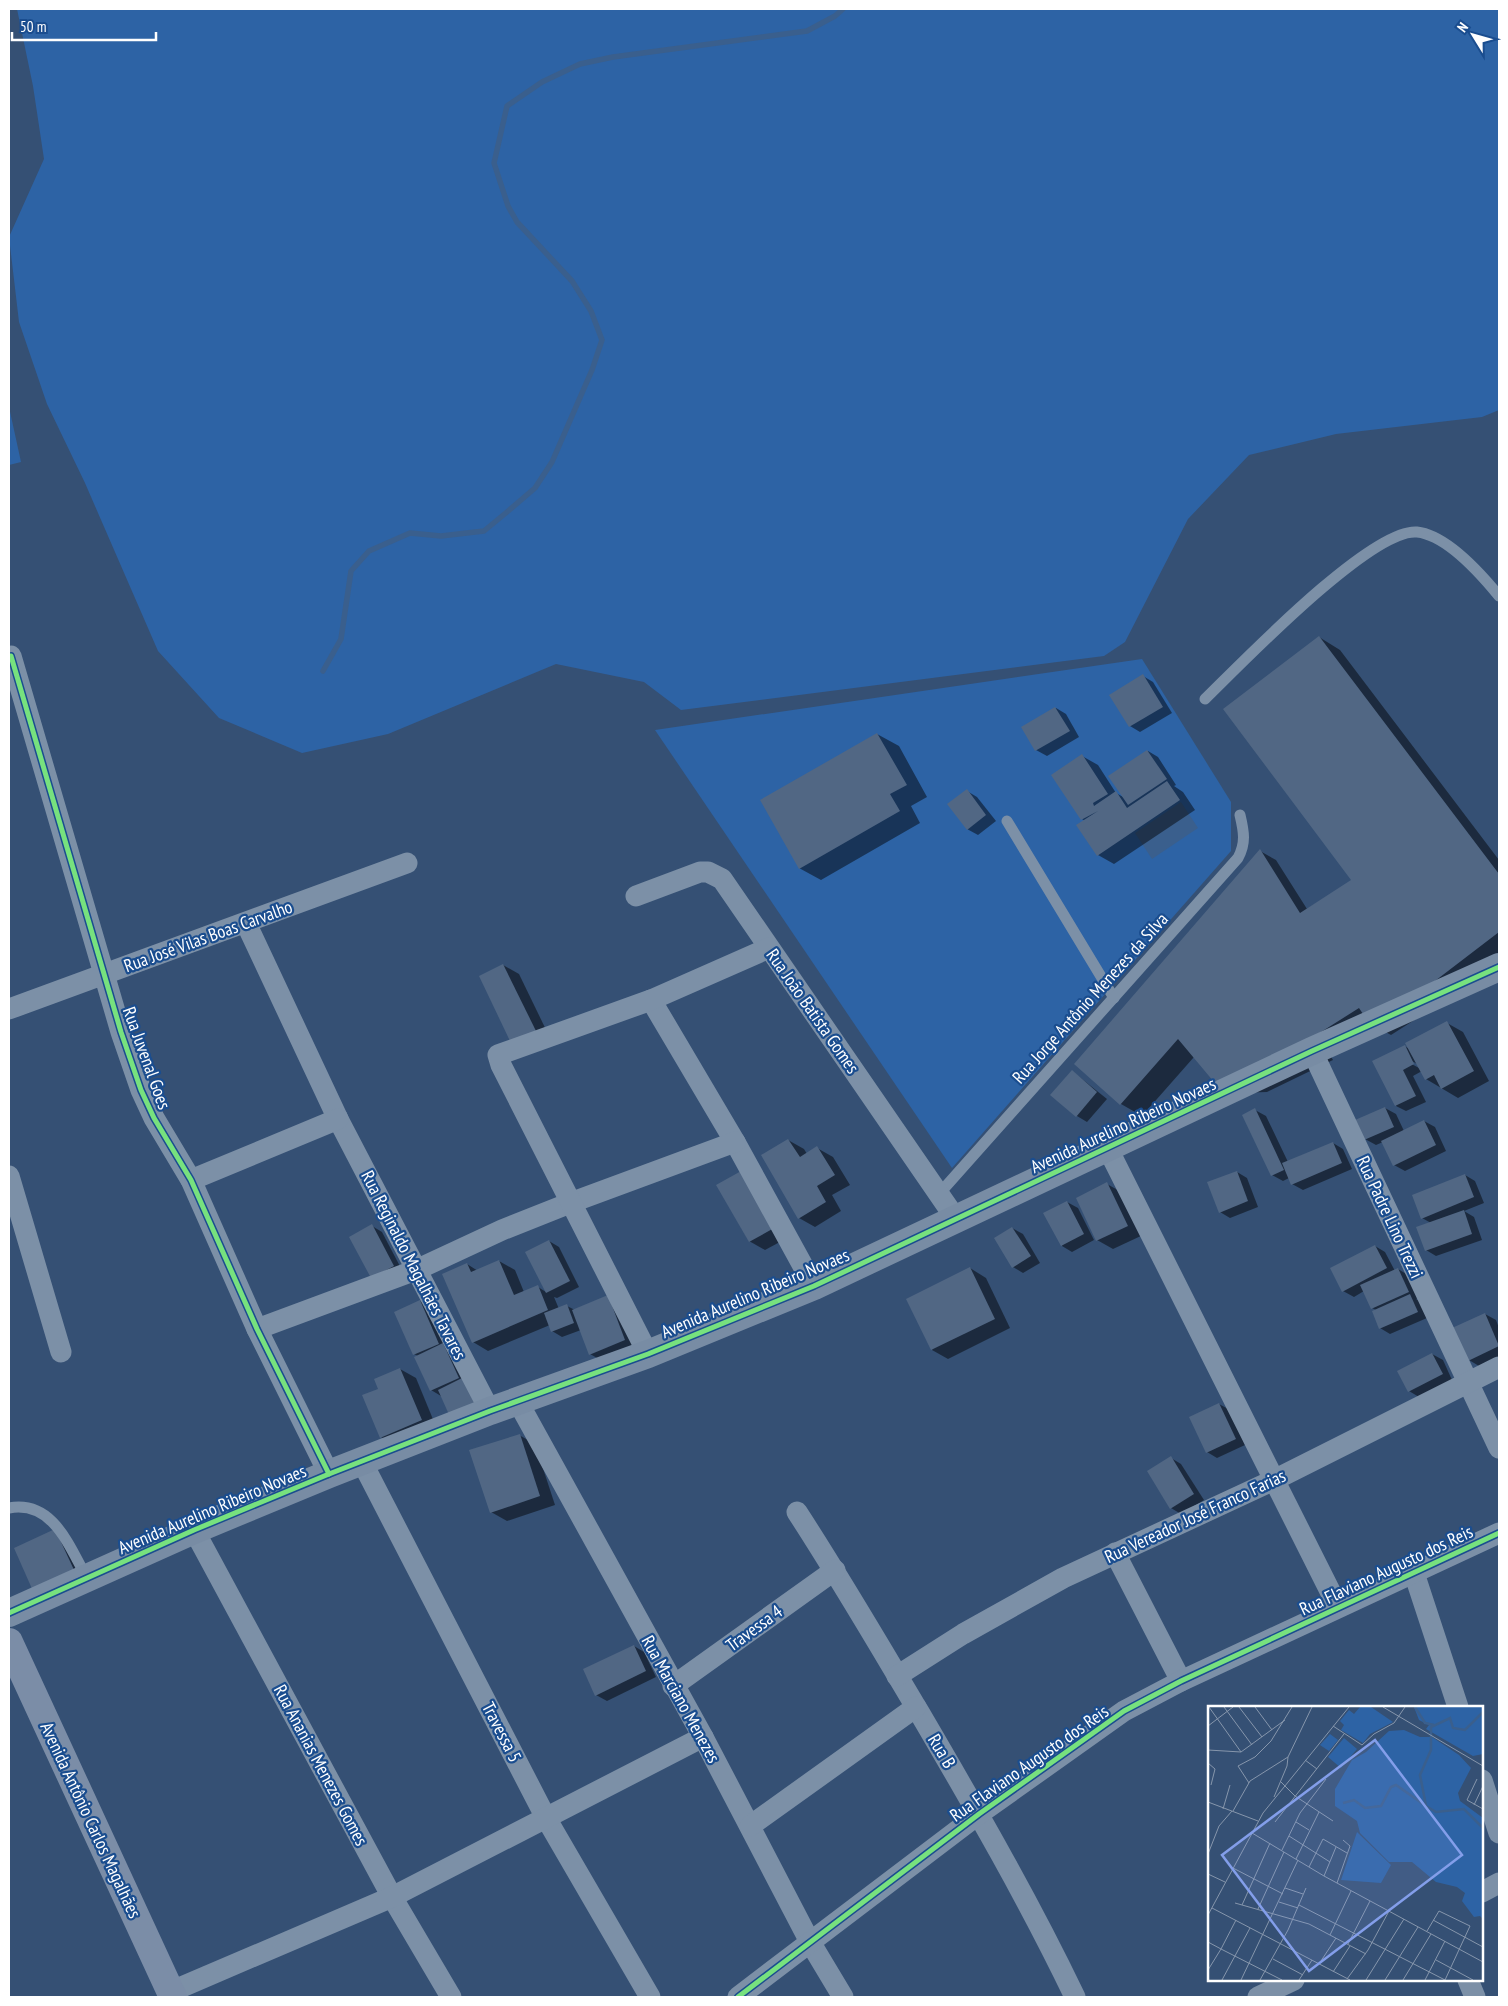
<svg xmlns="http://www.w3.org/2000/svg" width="1508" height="2006" font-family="'PT Sans Narrow',sans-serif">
  <rect width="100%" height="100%" fill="#355074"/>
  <g fill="#2d63a5">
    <polygon points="17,9 1499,9 1499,410 1482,417 1336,434 1249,455 1188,519 1125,642 1104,656 681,710 644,682 556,664 388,734 302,753 219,718 158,651 85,483 47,404 19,322 9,237 44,159 33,86"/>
    <polygon points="9,407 21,462 9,465"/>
    <polygon points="1142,659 1231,802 1231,851 952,1168 655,730"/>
  </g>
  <polygon fill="#3a5f8d" points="1181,802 1198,828 1152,859 1135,833"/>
  <g fill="#0007" fill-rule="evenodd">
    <polygon points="1319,637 1340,650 1499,860 1499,960 1452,996 1391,1035 1373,1025 1329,1053 1333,1060 1267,1092 1236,1093 1194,1057 1142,1116 1121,1104 1076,1064 1260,851 1276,860 1307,909 1353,880"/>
    <polygon points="1143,676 1153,682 1172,713 1140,732 1130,726"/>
    <polygon points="1056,708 1066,714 1079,737 1047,756 1036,750 1023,727"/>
    <polygon points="877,734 899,746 927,797 911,806 920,823 821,880 799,868"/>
    <polygon points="1148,751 1158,757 1176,785 1174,786 1183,792 1195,810 1114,864 1098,855 1078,825 1085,821 1082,819 1082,756 1098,765 1116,793 1125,798"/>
    <polygon points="967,791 977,797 996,821 978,835 967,829"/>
    <polygon points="503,965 519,974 551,1040 512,1042"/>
    <path d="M 1447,1023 L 1463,1032 L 1489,1081 L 1458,1098 L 1426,1079 L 1422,1071 L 1413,1076 L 1426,1102 L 1406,1111 L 1396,1106 L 1404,1046 L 1410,1049 ZM 1410,1060 L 1419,1065 L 1419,1068 L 1408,1062 Z"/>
    <polygon points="1072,1071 1107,1099 1087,1122 1077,1116"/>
    <polygon points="1385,1108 1396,1114 1404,1131 1424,1121 1435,1127 1446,1151 1405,1171 1394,1165 1383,1142 1376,1145 1365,1139"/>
    <polygon points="1255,1110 1266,1116 1288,1162 1333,1143 1343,1149 1352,1169 1303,1190 1292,1184 1289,1178 1283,1181 1272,1175"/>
    <polygon points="788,1140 804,1149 807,1154 817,1148 833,1157 850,1185 832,1195 841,1211 815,1227 799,1218"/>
    <polygon points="1237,1172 1247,1178 1258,1207 1230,1218 1220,1212"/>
    <polygon points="1465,1175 1475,1181 1484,1203 1464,1211 1474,1217 1482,1240 1436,1256 1426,1250 1431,1223 1422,1218"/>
    <polygon points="1107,1184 1123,1193 1143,1235 1113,1249 1097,1240"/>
    <polygon points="718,1186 791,1236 765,1250 749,1241"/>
    <polygon points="1067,1202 1078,1208 1094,1240 1072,1252 1062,1246"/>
    <polygon points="372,1226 382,1232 403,1272 382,1283"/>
    <polygon points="1012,1228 1023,1234 1040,1263 1023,1273 1013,1267"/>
    <polygon points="549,1241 559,1247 579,1287 557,1298 554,1297 559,1309 567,1306 575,1310 608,1297 641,1349 606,1363 590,1354 581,1330 562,1337 552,1331 550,1325 488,1351 473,1342 467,1264 478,1271 499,1261 515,1270 524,1292 538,1287 546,1292"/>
    <polygon points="1375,1246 1385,1252 1395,1271 1398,1269 1408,1275 1418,1298 1416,1299 1421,1302 1427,1318 1390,1334 1380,1328 1376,1310 1372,1308 1364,1291 1354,1297 1343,1291"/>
    <polygon points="970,1268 986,1278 1010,1328 948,1359 932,1350"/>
    <polygon points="420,1301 430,1307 467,1381 441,1396 431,1390 418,1356 414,1354"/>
    <polygon points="1485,1314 1496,1320 1499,1328 1499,1357 1479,1366 1469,1360"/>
    <polygon points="1432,1354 1443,1360 1452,1380 1419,1397 1409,1391"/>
    <polygon points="400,1369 416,1378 437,1429 397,1446 381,1437 380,1389"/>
    <polygon points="1219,1404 1230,1410 1245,1445 1217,1458 1207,1452"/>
    <polygon points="519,1435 535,1444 555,1505 507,1521 491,1512"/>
    <polygon points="1171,1458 1181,1464 1204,1500 1181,1514 1171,1508"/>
    <polygon points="55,1530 90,1581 50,1600"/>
    <polygon points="634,1646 644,1652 656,1677 607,1701 596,1695"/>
  </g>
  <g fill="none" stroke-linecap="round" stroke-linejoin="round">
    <polyline stroke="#3a5f8d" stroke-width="5.5" points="323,671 341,639 351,571 369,551 410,533 441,536 484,531 507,512 535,488 552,462 592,370 602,340 591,311 572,281 517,222 508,206 494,163 507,106 542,82 580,64 613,57 807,31 835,16 843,9"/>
  </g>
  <g fill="#516784">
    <polygon points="1319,636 1499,874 1499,932 1431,984 1369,1023 1359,1008 1245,1080 1214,1082 1178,1039 1120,1105 1074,1064 1260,849 1300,913 1351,880 1223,709"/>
    <polygon points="1143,674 1163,707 1129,727 1109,695"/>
    <polygon points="1055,707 1070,731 1035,751 1021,727"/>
    <polygon points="877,733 907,785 890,794 900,811 799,869 760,800"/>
    <polygon points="1147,750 1167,779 1128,805 1108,776"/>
    <polygon points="1082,754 1108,794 1093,803 1094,806 1116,791 1127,808 1167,781 1180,800 1097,856 1076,825 1098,811 1081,820 1051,775"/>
    <polygon points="967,789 986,815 967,830 947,804"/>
    <polygon points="503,964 536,1031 511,1043 479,976"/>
    <polygon points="1447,1021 1474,1071 1441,1089 1434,1075 1425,1080 1405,1043"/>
    <polygon points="1405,1045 1414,1064 1403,1070 1416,1096 1395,1106 1372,1061"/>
    <polygon points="1072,1070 1097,1092 1076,1117 1050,1095"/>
    <polygon points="1385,1107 1394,1127 1364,1140 1355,1120"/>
    <polygon points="1255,1108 1284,1170 1271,1176 1242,1115"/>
    <polygon points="1424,1120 1436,1145 1393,1166 1381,1141"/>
    <polygon points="788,1139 800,1157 817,1146 835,1175 817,1186 826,1202 798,1219 761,1155"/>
    <polygon points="1333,1142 1342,1163 1291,1185 1282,1163"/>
    <polygon points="743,1170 776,1227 749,1242 716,1185"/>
    <polygon points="1237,1171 1248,1201 1219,1213 1207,1182"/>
    <polygon points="1465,1174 1474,1197 1421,1219 1412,1195"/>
    <polygon points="1107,1182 1128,1226 1096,1241 1076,1198"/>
    <polygon points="1067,1201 1084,1234 1061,1246 1043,1213"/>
    <polygon points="1464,1210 1472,1234 1425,1251 1416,1227"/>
    <polygon points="372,1224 394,1266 371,1278 349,1237"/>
    <polygon points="1012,1227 1031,1256 1012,1268 994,1238"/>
    <polygon points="549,1240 570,1281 546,1293 525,1252"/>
    <polygon points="1375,1245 1387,1268 1342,1292 1330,1268"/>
    <polygon points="499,1260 514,1295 538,1285 548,1310 472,1343 442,1274 467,1263 471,1272"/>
    <polygon points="970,1267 995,1319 931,1350 906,1299"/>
    <polygon points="1398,1268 1409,1292 1371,1309 1360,1285"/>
    <polygon points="1410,1294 1418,1312 1379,1329 1372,1311"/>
    <polygon points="608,1295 625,1340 589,1355 572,1310"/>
    <polygon points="420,1300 439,1344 413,1355 394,1312"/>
    <polygon points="567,1304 574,1323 551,1332 544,1313"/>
    <polygon points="1485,1313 1499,1346 1468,1361 1452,1328"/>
    <polygon points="443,1343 459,1378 430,1391 414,1357"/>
    <polygon points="1432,1353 1443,1374 1408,1392 1397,1371"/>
    <polygon points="400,1368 422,1420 380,1438 362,1395 378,1389 374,1379"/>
    <polygon points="464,1377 477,1406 451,1419 438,1390"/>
    <polygon points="1219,1403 1236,1439 1206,1453 1189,1417"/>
    <polygon points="520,1434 540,1496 490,1513 469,1450"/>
    <polygon points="1171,1456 1194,1494 1170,1509 1147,1471"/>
    <polygon points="55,1529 75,1572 33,1591 14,1548"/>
    <polygon points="634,1645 646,1671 595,1696 583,1669"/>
  </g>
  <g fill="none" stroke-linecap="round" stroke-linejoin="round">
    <g stroke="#7c90a7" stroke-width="11">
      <path d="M 1205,699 C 1240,665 1371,528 1417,532 C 1446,535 1481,574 1499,596"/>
      <polyline points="1007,821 1114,998"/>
      <path d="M 939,1194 L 1238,858 C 1246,843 1244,832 1240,815"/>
      <path d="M 9,1508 C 53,1500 69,1546 87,1578"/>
    </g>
    <g stroke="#7c90a7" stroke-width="21">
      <polyline points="11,656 121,1032 141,1090 154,1118 191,1180 257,1329 329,1474"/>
      <polyline points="636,896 700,872 708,872 722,879 956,1219"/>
      <polyline points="246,923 338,1119 490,1411"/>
      <polyline points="651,1000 735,1142 814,1286"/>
      <polyline points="9,1009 407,863"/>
      <polyline points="1312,1051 1499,1448"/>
      <polyline points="1107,1147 1338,1607"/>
      <polyline points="9,1176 61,1352"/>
      <polyline points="191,1180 338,1119"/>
      <polyline points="257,1329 416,1270 502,1230 570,1203 735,1142"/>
      <polyline points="648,1354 501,1065 498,1055 651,1000 769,948"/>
      <polyline points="518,1402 703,1737 810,1942 843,1997"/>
      <polyline points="362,1462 546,1818 650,1997"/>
      <path d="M 797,1512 C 840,1578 879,1645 919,1712 C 974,1806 1028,1899 1075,1997"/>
      <polyline points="194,1530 392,1897 451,1997"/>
      <polyline points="1115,1553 1181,1681"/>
      <polyline points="1414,1573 1458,1707"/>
      <polyline points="897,1676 963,1634 1063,1578 1274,1480 1499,1367"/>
      <polyline points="673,1686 835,1570"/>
      <polyline points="1482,1780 1499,1833"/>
      <polyline points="750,1826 916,1707"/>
      <polyline points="1482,1892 1499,1883"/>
      <polyline points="1468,1980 1475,1997"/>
      <polyline points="170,1992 392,1897 703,1737"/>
      <polyline points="738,1997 979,1814 1124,1711 1181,1681 1499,1533"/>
      <polyline points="1258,1997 1294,1980"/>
    </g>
    <polyline stroke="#788ca4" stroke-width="28" points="9,1613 194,1530 329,1474 490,1411 648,1354 814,1286 1312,1051 1499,967"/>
    <polyline stroke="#7b8da7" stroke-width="28" points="9,1642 173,1997"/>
    <g stroke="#1a4d8f" stroke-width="8">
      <g id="cycleway">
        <polyline points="11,656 121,1032 141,1090 154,1118 191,1180 257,1329 329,1474"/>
        <polyline points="9,1613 194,1530 329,1474 490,1411 648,1354 814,1286 1312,1051 1499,967"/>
        <polyline points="738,1997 979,1814 1124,1711 1181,1681 1499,1533"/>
      </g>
    </g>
    <use href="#cycleway" stroke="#77e17e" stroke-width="5"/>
  </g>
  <g text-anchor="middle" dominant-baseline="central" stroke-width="4.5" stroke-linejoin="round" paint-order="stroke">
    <g font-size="18" fill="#fff" stroke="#1a4d8f">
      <text transform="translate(208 936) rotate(-20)">Rua José Vilas Boas Carvalho</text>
      <text transform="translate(1090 998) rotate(-48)">Rua Jorge Antônio Menezes da Silva</text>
      <text transform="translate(813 1011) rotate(55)">Rua João Batista Gomes</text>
      <text transform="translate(147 1058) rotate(70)">Rua Juvenal Goes</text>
      <text transform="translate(1123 1125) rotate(-25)">Avenida Aurelino Ribeiro Novaes</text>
      <text transform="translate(1390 1217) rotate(65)">Rua Padre Lino Trezzi</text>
      <text transform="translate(414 1265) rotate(63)">Rua Reginaldo Magalhães Tavares</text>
      <text transform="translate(755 1293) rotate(-23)">Avenida Aurelino Ribeiro Novaes</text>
      <text transform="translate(212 1509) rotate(-23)">Avenida Aurelino Ribeiro Novaes</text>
      <text transform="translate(1195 1516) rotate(-25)">Rua Vereador José Franco Farias</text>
      <text transform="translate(1386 1570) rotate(-25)">Rua Flaviano Augusto dos Reis</text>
      <text transform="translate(754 1628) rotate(-36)">Travessa 4</text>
      <text transform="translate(681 1699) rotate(61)">Rua Marciano Menezes</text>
      <text transform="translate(502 1732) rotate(63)">Travessa 5</text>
      <text transform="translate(942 1751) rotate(59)">Rua B</text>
      <text transform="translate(1029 1763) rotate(-35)">Rua Flaviano Augusto dos Reis</text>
      <text transform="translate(321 1765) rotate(62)">Rua Ananias Menezes Gomes</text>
      <text transform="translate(91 1820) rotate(65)">Avenida Antônio Carlos Magalhães</text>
    </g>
  </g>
  <g transform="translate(1208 1706)">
    <rect width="275" height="275" fill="#355074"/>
    <path d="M 152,1 L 163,1 L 185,16 L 162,28 L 155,37 L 133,24 L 136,19 L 132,15 L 141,4 L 146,8 ZM 206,1 L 275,1 L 275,48 L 265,50 L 218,23 L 221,19 L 211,14 ZM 196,24 L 212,31 L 224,31 L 251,49 L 263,62 L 250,87 L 252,95 L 275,112 L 275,213 L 272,210 L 266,211 L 254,195 L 257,187 L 249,181 L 228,176 L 204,156 L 181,156 L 152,127 L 149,115 L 127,100 L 127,83 L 144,54 L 158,46 L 181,25 ZM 122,28 L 130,34 L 121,45 L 112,39 ZM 136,32 L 149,43 L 133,62 L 120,51 ZM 149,126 L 183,159 L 173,177 L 133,174 Z" fill="#2d63a5"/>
    <path fill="none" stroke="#3a5f8d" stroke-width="2.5" d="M 207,1 L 217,17 L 226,19M 275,6 L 257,24 L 245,22 L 242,12 L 223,21 L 223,44 L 212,69 L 218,100 L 228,106 L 256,103 L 275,122M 135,97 L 146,94 L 157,102 L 173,100 L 183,81 L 188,79 L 218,100"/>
    <path fill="none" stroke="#8696ac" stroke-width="1" d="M 1,1 L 33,46M 16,1 L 44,39M 31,1 L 54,31M 47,1 L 64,24M 175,1 L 275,60M 0,20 L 25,1M 125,20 L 154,39 L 166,28 L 186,17 L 197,1M 0,44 L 33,46 L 77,14M 97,54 L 109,63M 0,57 L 7,63 L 3,79M 269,73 L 259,94 L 275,103M 72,75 L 87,90 L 125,115M 41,77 L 30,60 L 47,51 L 63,35 L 84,1M 66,91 L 79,60 L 80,51 L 104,1M 0,96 L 50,115M 266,99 L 275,80M 15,103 L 22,79M 25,105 L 42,75 L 80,51M 67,116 L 136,28M 88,116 L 101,124M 44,127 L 116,170 L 275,256M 81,130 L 122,156M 74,144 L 92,107 L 118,73M 0,148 L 11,120 L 24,105M 88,153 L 111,106M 101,161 L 115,133 L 139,147M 25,162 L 75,188M 0,168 L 17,176M 116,170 L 128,141M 129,177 L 142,140 L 135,134M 77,182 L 95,188M 71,196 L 90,202M 27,197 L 101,218 L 158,248M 34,199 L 62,137M 91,199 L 237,274M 4,202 L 142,274M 50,203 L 76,146M 0,209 L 55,107 L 141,1M 28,214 L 13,243 L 74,274M 225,214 L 275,241M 219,225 L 231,205 L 262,220 L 237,274M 122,229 L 143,185M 0,236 L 13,243 L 0,264M 140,238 L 162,195M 65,253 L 95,269M 228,254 L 265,274M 111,258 L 128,232M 125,266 L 142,240M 139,273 L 160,244 L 181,205M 14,274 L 42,222M 33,274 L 90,154M 52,274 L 80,224 L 98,182M 91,274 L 104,254M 158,274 L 196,213M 177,274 L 210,221M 195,274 L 223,228M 217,274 L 237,235"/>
    <path fill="#839eea" fill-opacity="0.15" stroke="#839eea" stroke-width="2.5" d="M 167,34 L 254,149 L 101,265 L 14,149 Z"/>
    <rect width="275" height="275" fill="none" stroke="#fff" stroke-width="2.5"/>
  </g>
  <rect width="1508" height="2006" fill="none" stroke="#ffffff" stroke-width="20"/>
  <g transform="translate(1473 35) rotate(307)" stroke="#1a4d8f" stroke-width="4" paint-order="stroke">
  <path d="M0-4L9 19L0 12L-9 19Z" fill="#ffffff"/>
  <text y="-8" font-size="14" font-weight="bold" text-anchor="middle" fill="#ffffff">N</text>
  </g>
  <path d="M12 32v8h144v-8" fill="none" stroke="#ffffff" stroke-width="2.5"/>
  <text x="20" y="32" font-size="15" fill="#ffffff" stroke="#1a4d8f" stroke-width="4" paint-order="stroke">50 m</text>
</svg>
